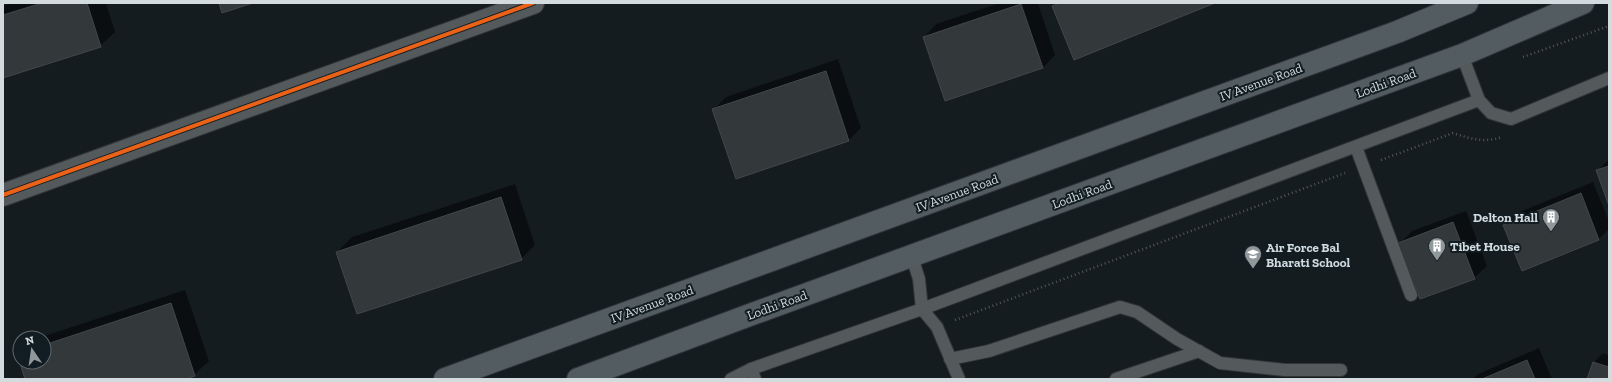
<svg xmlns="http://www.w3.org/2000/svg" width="1612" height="382" font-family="'Zilla Slab',serif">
  <rect width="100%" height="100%" fill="#151c1f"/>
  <g fill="#0007">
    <polygon points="13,3 106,3 115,32 100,46 3,77 3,6"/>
    <polygon points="1000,3 1038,3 1055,55 1043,68 924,37 936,24"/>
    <polygon points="838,59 861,128 849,140 736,178 713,110 726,97"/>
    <polygon points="1609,159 1609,203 1597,171"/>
    <polygon points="1593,182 1609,221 1609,229 1599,239 1523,270 1504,225 1517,213"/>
    <polygon points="515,184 535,245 521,259 337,252 352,237"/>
    <polygon points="1466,211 1487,266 1474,278 1400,243 1412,231"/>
    <polygon points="185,290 209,361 194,375 183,379 26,379 21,362 44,362 44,338 38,338"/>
    <polygon points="1539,348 1552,379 1473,379 1478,374"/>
    <polygon points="1603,353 1609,355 1609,379 1588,379 1594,362"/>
  </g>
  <g fill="#33383b" stroke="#42474a">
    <polygon points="42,3 87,3 101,47 3,78 3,15"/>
    <polygon points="219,3 253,3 222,13"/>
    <polygon points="1060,3 1215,3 1074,60 1052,6"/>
    <polygon points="1021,4 1043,68 945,101 923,37"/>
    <polygon points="826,71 849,141 736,179 712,109"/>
    <polygon points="1609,166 1609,206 1596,170"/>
    <polygon points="1581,193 1599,240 1522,271 1503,225"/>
    <polygon points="501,197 522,260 357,314 336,252"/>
    <polygon points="1453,222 1475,279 1420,299 1398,243"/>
    <polygon points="171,303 195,376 186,379 25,379 17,354 20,353 20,362 44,362 44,345"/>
    <polygon points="1527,360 1535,379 1482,379"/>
    <polygon points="1593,362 1609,367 1609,379 1587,379"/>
  </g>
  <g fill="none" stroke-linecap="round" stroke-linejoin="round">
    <g stroke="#303538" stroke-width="14">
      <g id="lane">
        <polyline points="1462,55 1479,100 1491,113 1511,119 1609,78"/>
        <polyline points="1356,147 1411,295"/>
        <polyline points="912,257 919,279 922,309 937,327 959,379"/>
        <polyline points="950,359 989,351 1120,307 1137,312 1177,339 1220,363 1285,370 1341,370"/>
        <polyline points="731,379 751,369"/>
        <polyline points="755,379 751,369 922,309 1479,100"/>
        <polyline points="1116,379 1199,351"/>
      </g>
    </g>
    <g stroke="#303538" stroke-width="24">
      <polyline id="street" points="3,195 533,3"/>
    </g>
    <g stroke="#303538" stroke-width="24">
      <g id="secondary">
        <polyline points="445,379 1397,32 1467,3"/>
        <polyline points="578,379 755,313 1462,55 1583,3"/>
      </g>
    </g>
    <g stroke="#515659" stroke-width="2.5" stroke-dasharray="1 3" stroke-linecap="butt">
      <polyline points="1523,57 1609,26"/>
      <path d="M 1381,160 L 1453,133 C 1471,139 1484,143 1502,137"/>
      <polyline points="955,320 1345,173"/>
    </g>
    <use href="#lane" stroke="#54595b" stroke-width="12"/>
    <use href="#street" stroke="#54595b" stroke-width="22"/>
    <use href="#secondary" stroke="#535c60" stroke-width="22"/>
    <g stroke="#111d23" stroke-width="6">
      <polyline id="cycleway" points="3,195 533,3"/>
    </g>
    <use href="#cycleway" stroke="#ea6118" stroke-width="4"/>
  </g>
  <defs>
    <g id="building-pin" transform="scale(0.9)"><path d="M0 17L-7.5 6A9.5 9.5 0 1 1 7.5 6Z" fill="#90989c" stroke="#111d23"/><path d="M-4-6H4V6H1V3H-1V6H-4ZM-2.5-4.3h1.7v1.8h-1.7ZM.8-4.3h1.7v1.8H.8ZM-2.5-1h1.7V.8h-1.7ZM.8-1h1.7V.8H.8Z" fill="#fff"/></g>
    <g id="school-pin" transform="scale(0.9)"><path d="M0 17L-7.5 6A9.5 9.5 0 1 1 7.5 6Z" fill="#90989c" stroke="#111d23"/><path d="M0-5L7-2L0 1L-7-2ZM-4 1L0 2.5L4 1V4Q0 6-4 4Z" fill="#fff"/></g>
  </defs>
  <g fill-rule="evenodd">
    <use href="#building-pin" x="1551" y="217"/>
    <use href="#building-pin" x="1437" y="246"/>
    <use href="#school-pin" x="1253" y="254"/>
  </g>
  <g text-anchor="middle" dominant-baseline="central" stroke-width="4" stroke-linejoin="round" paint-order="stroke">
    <g font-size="13" fill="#d3dbdf" stroke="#111d23">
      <text transform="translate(1261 82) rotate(-20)">IV Avenue Road</text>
      <text transform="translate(1386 83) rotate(-20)">Lodhi Road</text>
      <text transform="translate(957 193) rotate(-20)">IV Avenue Road</text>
      <text transform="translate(1082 194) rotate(-20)">Lodhi Road</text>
      <text transform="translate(652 304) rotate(-20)">IV Avenue Road</text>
      <text transform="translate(777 305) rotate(-20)">Lodhi Road</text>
    </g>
    <g font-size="13" font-weight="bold" fill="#d3dbdf" stroke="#111d23" text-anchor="start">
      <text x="1538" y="217" text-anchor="end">Delton Hall</text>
      <text x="1450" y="246">Tibet House</text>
      <text x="1266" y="247">Air Force Bal<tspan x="1266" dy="15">Bharati School</tspan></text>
    </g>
  </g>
  <rect width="1612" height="382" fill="none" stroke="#d3dbdf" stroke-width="8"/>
  <g transform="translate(32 350) rotate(347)"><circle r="19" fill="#111d23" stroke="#5f696e"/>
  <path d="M0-3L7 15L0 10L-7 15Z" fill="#90989c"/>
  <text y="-6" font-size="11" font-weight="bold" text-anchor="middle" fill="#d3dbdf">N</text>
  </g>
</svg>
